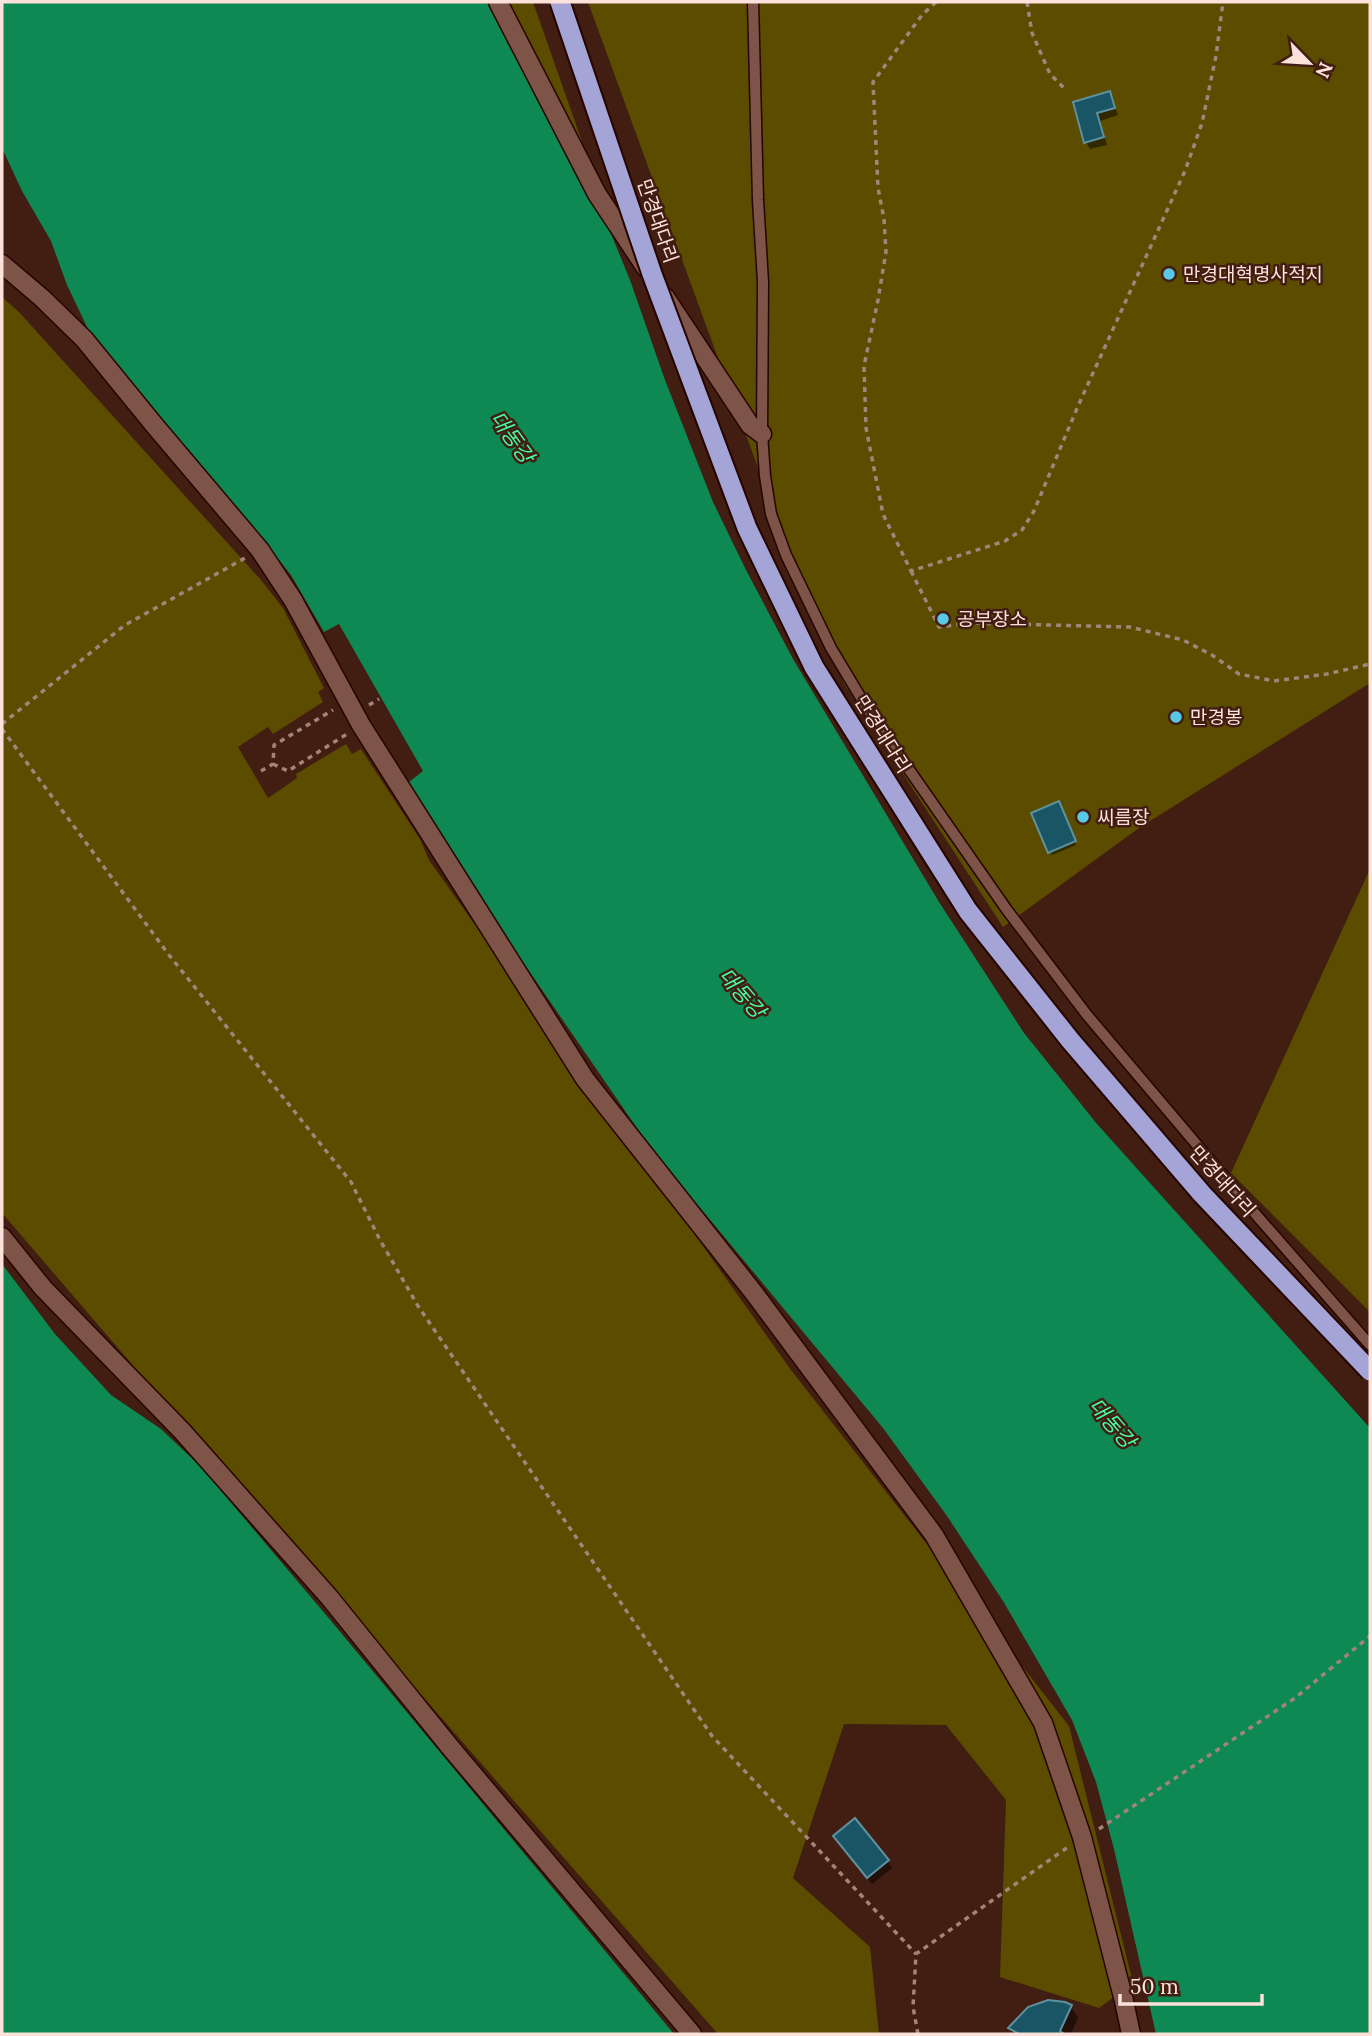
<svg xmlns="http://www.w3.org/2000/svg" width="1372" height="2036" font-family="Lora,'Noto Sans KR',serif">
  <rect width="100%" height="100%" fill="#411d12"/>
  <g fill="#5b4c00">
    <polygon points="504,2 533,2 586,153 579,153"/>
    <polygon points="588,2 1370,2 1370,683 1139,828 1003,927 843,682 769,498"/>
    <polygon points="2,297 19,312 261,580 283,608 324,688 318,692 323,702 273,734 268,727 238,747 268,798 297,778 296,774 346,744 352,754 361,749 420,839 429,860 791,1370 1069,1726 1133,1983 1099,2008 1000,1977 1006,1800 946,1725 844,1724 793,1878 870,1947 879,2034 718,2034 136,1369 2,1213"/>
    <polygon points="1370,869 1370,1312 1231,1173"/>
  </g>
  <g fill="#0f8953">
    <polygon points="2,2 494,2 600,207 630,280 665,380 713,502 746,570 793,659 939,902 1024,1033 1097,1124 1370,1428 1370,2034 1156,2034 1114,1849 1096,1782 1072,1720 1003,1601 947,1516 883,1428 652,1150 483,904 409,782 423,771 339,624 324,632 291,575 244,516 152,410 88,329 67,285 51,241 22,191 2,148"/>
    <polygon points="2,1264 55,1334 111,1395 161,1429 200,1466 332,1622 674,2034 2,2034"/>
  </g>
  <g fill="#0007">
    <polygon points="1110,93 1118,115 1100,121 1107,145 1090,149 1086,142 1075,103"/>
    <polygon points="1060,807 1076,845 1052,855 1034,814"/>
    <polygon points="835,1837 888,1861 892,1868 872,1884"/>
    <polygon points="1071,2006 1078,2018 1071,2034 1013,2034 1010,2028"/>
  </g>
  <g fill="#195564" stroke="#5d919f" stroke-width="2">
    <polygon points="1110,91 1115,108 1097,113 1104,137 1084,143 1073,102"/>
    <polygon points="1059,801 1076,841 1048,853 1031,813"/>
    <polygon points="855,1818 889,1860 867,1878 833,1836"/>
    <polygon points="1048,2000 1065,2002 1072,2005 1060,2031 1064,2034 1019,2034 1008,2028 1028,2007"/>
  </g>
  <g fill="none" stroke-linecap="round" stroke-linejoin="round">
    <g stroke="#260500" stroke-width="13">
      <polyline id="service" points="753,2 758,200 763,282 762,434 765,476 771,514 786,555 831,648 873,718 1007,910 1087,1015 1258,1217 1370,1345"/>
    </g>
    <g stroke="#260500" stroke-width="21">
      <g id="minor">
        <polyline points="498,2 597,194 646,268"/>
        <polyline points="2,264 42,298 84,339 155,426 260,550 293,600 361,725 585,1079 754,1293 934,1535 1043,1723 1082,1837 1124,2001 1131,2034"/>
        <polyline points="665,297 750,425 762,434"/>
        <polyline points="2,1237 43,1288 182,1431 329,1597 450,1747 692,2034"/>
      </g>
    </g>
    <g stroke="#a3847b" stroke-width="3.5" stroke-dasharray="5 5" stroke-linecap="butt">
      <polyline points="936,2 922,15 873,82 878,188 884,219 886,252 878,300 864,366 866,428 883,514 911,571 1005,541 1022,530 1034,511 1078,406 1185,171 1202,123 1216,56 1223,2"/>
      <polyline points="1027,2 1032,33 1050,74 1066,90"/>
      <polyline points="911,571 939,627 970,623 1130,627 1183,640 1212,655 1239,674 1274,681 1327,674 1370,664"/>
      <polyline points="369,705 379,699"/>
      <polyline points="2,724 125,625 245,558"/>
      <polyline points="2,729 169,955 351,1182 380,1240 418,1306 712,1736 916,1954"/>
      <polyline points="273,764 288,771 347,734"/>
      <polyline points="261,771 273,764 274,745 333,710"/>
      <polyline points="1099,1829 1295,1698 1370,1636"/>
      <polyline points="918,2034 913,2007 916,1954 1068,1847"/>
    </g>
    <use href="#service" stroke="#7e5448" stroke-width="10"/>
    <use href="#minor" stroke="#7e5448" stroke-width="18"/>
    <g stroke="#260500" stroke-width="23" stroke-linecap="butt">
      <polyline id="trunk-bridge" points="560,2 652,274 747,528 814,667 968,911 1070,1040 1202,1194 1370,1371"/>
    </g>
    <use href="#trunk-bridge" stroke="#a4a4d6" stroke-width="19"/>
  </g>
  <g fill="#59c8e4" stroke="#411d12" stroke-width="2.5">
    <circle cx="1169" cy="274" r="7"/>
    <circle cx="943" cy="619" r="7"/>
    <circle cx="1176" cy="717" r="7"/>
    <circle cx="1083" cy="817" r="7"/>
  </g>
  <g text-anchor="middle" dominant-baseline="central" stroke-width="5" stroke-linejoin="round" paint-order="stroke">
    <g font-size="19" fill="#fce2db" stroke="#411d12">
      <text transform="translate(658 221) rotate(71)">만경대다리</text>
      <text transform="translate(883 734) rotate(58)">만경대다리</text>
      <text transform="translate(1223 1181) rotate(48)">만경대다리</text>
    </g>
    <g font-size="19" fill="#fce2db" stroke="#411d12" text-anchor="start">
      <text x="1183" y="274">만경대혁명사적지</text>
      <text x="957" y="619">공부장소</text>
      <text x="1190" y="717">만경봉</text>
      <text x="1097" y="817">씨름장</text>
    </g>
    <g font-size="21" font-style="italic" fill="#46fda4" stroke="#411d12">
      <text transform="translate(512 437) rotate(54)">대동강</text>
      <text transform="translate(742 993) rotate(49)">대동강</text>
      <text transform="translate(1112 1423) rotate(49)">대동강</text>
    </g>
  </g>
  <rect width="1372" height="2036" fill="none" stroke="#fce2db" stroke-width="7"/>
  <g transform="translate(1309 63) rotate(115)" stroke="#411d12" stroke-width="5" paint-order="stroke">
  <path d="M0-5L12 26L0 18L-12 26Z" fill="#fce2db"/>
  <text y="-10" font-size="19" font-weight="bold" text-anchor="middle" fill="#fce2db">N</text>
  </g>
  <path d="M1120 1994v10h142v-10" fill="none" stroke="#fce2db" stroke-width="3.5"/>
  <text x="1130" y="1994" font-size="21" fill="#fce2db" stroke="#411d12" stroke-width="5" paint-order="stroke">50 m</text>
</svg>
